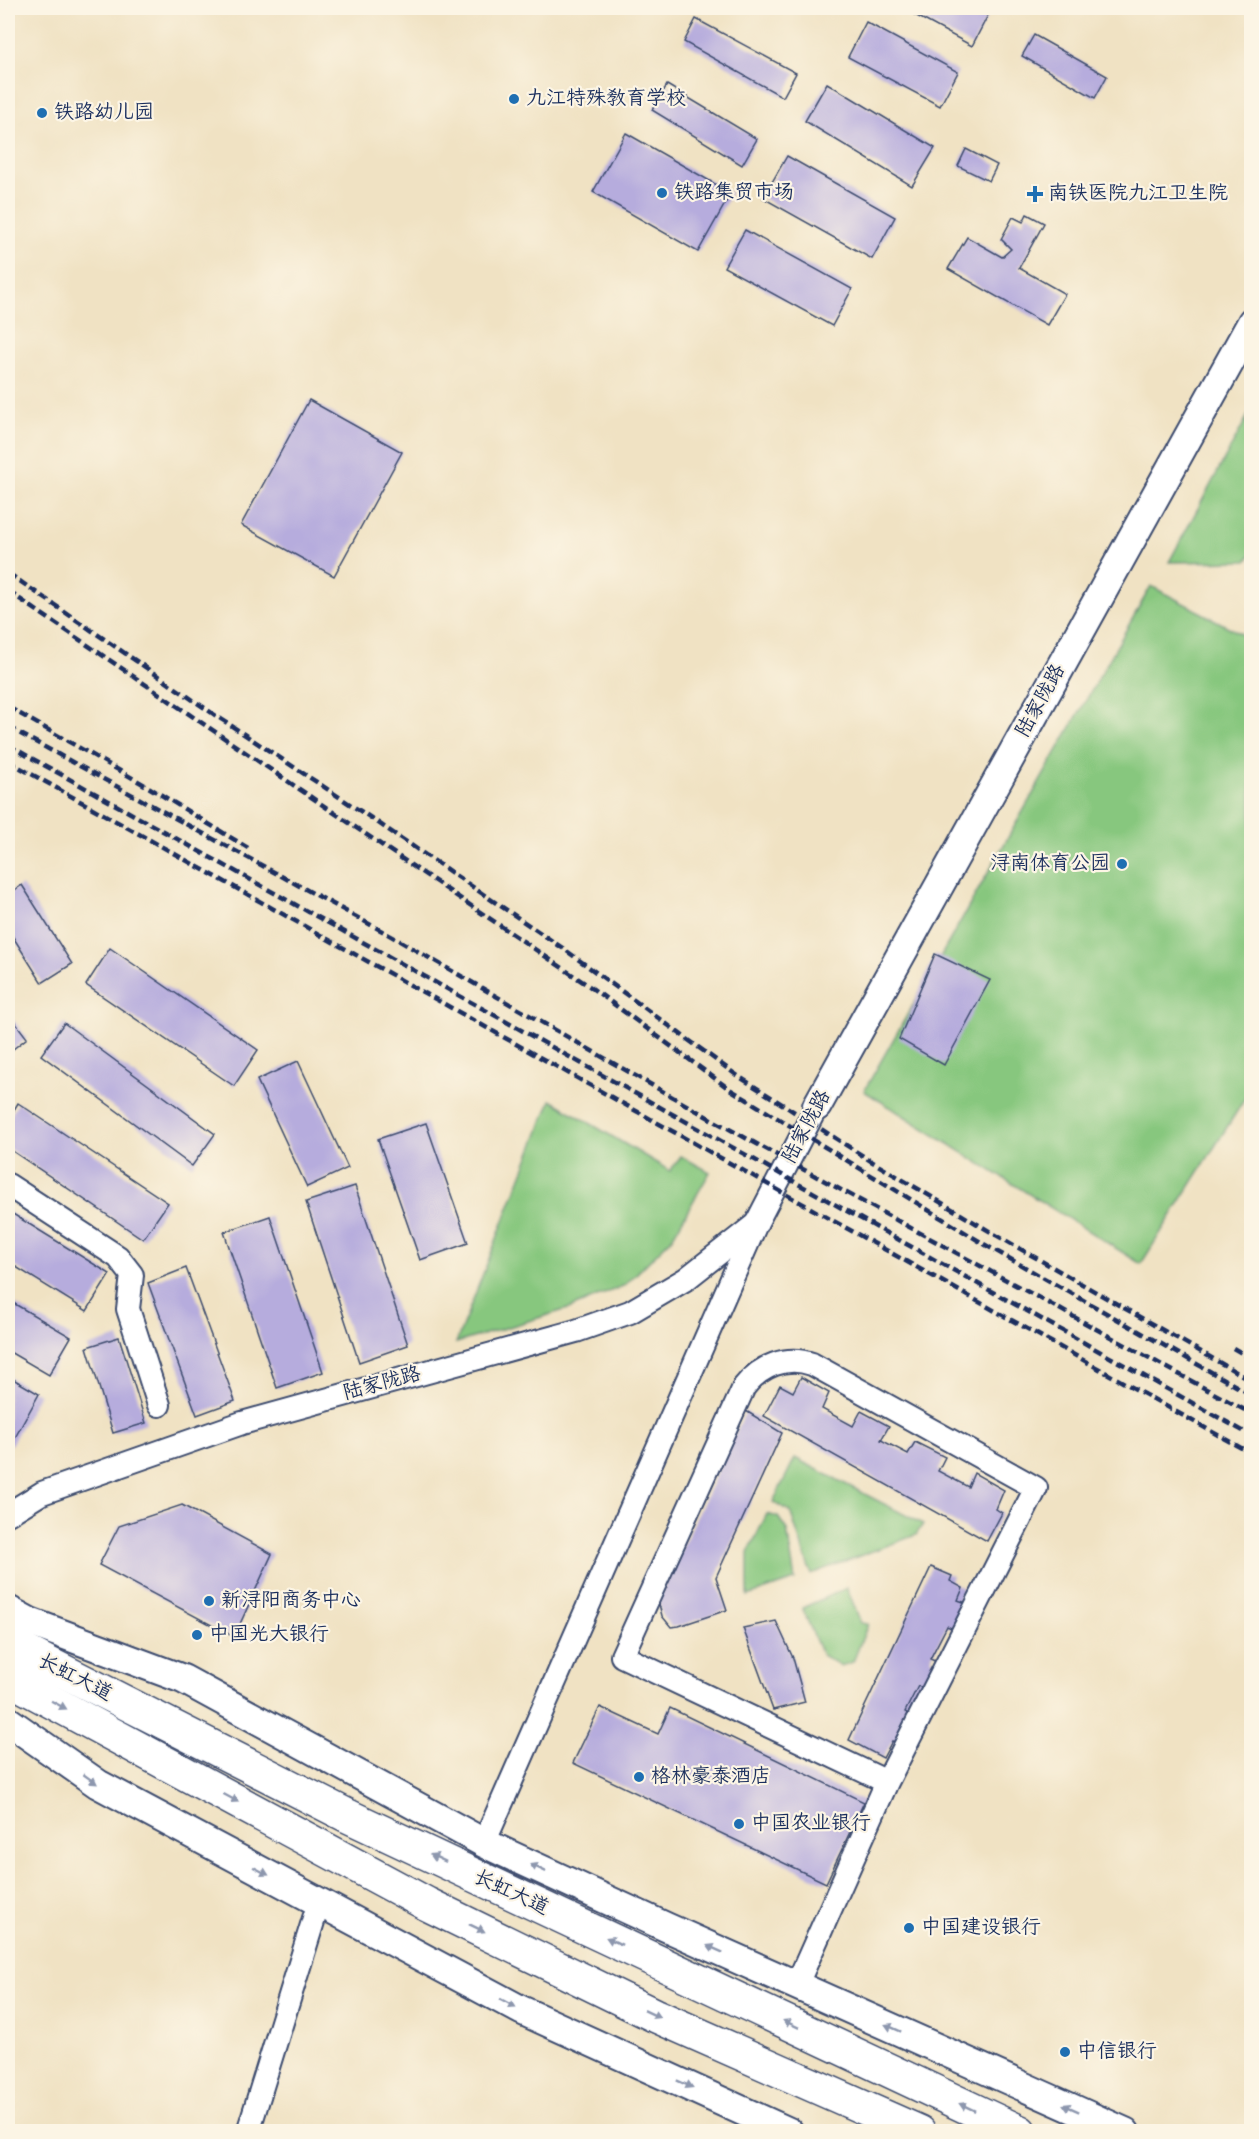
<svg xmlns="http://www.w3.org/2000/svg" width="1259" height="2139" font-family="Kalam,'LXGW WenKai TC',sans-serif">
  <rect width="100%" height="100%" fill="#fcf5e5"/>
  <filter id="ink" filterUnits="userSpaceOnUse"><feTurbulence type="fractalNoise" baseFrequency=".0167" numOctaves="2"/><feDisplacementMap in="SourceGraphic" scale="12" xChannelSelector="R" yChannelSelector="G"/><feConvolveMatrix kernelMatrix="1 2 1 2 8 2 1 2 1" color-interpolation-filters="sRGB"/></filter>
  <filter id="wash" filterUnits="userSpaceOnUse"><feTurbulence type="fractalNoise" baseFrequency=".008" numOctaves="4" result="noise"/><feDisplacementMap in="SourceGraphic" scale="24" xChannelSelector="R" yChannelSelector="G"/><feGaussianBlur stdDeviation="1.35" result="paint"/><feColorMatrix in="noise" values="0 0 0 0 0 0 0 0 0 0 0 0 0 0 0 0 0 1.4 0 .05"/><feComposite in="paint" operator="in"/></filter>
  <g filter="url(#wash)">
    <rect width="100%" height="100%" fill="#f0e2c3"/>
    <g fill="#87c77e" stroke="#517b6e" stroke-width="1.5">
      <polygon points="1251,410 1251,555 1247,561 1169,562"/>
      <polygon points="1151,586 1251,639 1251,1089 1141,1264 864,1091"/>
      <polygon points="551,1100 670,1171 681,1156 710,1172 672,1238 625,1285 571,1308 456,1343"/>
      <polygon points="795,1458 923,1524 916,1535 811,1574 790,1511 773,1502"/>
      <polygon points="767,1514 778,1517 787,1530 795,1580 748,1596 748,1553"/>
      <polygon points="847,1588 861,1623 868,1624 853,1662 841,1666 822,1655 802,1608"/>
    </g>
    <g id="blocks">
      <g fill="#b6acdd">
        <polygon points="902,8 974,8 988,15 972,46"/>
        <polygon points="696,19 796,73 783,97 684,42"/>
        <polygon points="866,22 958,72 940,106 848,57"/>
        <polygon points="1034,35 1107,76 1095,98 1022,56"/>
        <polygon points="827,83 935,148 912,186 805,121"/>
        <polygon points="667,85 757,139 742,165 652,110"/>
        <polygon points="626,133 731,193 698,252 593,192"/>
        <polygon points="966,149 997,165 989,181 958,166"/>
        <polygon points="787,156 895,217 872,259 763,198"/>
        <polygon points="1027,214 1044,223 1019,268 1065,294 1047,325 948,269 967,237 1002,257 1011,249 1001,239 1013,217 1023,222"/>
        <polygon points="745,230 852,289 832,326 724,267"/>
        <polygon points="309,400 402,452 334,576 241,525"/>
        <polygon points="22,885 72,964 42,983 8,929 8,894"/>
        <polygon points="110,948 258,1050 234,1086 86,985"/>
        <polygon points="935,954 990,980 944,1065 899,1039"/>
        <polygon points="8,1013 27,1038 8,1053"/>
        <polygon points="64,1023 215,1134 192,1166 41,1055"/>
        <polygon points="298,1061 348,1168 307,1187 257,1080"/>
        <polygon points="18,1103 168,1203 143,1239 8,1148 8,1120"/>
        <polygon points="426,1123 468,1243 420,1260 378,1139"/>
        <polygon points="355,1186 408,1345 359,1362 306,1202"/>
        <polygon points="8,1211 110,1274 87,1311 8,1262"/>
        <polygon points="270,1216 323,1372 277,1388 224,1232"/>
        <polygon points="186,1268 235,1401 197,1415 148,1283"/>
        <polygon points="8,1300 71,1337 49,1375 8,1351"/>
        <polygon points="119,1337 146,1423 113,1433 87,1347"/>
        <polygon points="8,1376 39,1394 11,1445 8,1443"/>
        <polygon points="801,1377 829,1393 822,1409 853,1426 861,1411 889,1426 881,1440 908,1454 915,1442 945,1457 938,1471 968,1487 974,1473 1004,1490 996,1509 1002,1513 987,1541 764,1416 780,1385 793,1392"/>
        <polygon points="746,1411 782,1433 716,1577 727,1610 679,1626 671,1627 662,1616 658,1600"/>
        <polygon points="182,1505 272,1554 234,1637 99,1565 119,1526"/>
        <polygon points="931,1567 952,1576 950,1581 963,1588 958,1600 966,1603 953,1629 947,1626 930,1659 937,1662 924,1689 918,1686 905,1712 911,1715 898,1743 892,1741 883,1758 849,1740"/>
        <polygon points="776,1621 793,1658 805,1702 773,1710 743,1628"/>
        <polygon points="600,1707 658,1734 670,1708 864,1802 826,1883 573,1763"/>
      </g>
    </g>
  </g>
  <g filter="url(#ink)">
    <use href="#blocks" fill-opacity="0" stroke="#3b4a6d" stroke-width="1.5"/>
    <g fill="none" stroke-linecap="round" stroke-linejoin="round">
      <g stroke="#3b4a6d" stroke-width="26">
        <g id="minor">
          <polyline points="8,1185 118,1257 132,1275 128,1309 159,1405"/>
          <polyline points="8,1514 42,1493 242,1423 576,1331 630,1312 686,1279 756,1224"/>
          <polyline points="484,1843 756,1224 817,1106"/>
          <path d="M 797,1984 L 887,1782 L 1036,1488 L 812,1364 C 786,1355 760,1366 744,1387 L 622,1656 L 887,1782"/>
          <polyline points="248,2132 319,1902"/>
        </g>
      </g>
      <g stroke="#3b4a6d" stroke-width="32">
        <g id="tertiary">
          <polyline points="817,1106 1252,322"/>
          <polyline points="8,1610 30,1622 183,1679 484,1843 666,1927 1125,2132"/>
          <polyline points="8,1721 98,1784 521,2010 789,2132"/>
        </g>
      </g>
      <g stroke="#3b4a6d" stroke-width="36">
        <g id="trunk">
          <polyline points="8,1643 348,1816 1020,2132"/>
          <polyline points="8,1678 427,1904 654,2015 919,2132"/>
        </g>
      </g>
      <use href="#minor" stroke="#fff" stroke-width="22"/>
      <use href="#tertiary" stroke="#fff" stroke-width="28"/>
      <use href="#trunk" stroke="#fff" stroke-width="33"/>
      <g stroke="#1b2f5e" stroke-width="4.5" stroke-dasharray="9 4.5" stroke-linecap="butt">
        <polyline points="8,573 212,713 374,820 564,949 735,1074 871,1161 996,1235 1252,1381"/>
        <polyline points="8,591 589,986 728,1088 989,1247 1252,1395"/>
        <polyline points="8,707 150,788 248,848"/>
        <polyline points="8,727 384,932 711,1119 1252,1414"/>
        <polyline points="8,745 1252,1436"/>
        <polyline points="8,761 1252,1454"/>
        <polyline points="1233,1348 1252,1359"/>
      </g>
    </g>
    <defs><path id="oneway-solid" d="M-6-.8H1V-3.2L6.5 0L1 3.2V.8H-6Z" transform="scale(1.5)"/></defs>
    <g fill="#8d97ae">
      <use href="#oneway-solid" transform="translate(59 1705) rotate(28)"/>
      <use href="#oneway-solid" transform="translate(90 1779) rotate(35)"/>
      <use href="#oneway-solid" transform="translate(231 1798) rotate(28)"/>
      <use href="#oneway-solid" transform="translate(438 1858) rotate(-155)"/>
      <use href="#oneway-solid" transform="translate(538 1868) rotate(-155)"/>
      <use href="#oneway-solid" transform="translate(261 1871) rotate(28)"/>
      <use href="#oneway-solid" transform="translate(477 1928) rotate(26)"/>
      <use href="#oneway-solid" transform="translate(614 1941) rotate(-155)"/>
      <use href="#oneway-solid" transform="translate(715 1949) rotate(-156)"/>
      <use href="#oneway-solid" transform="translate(508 2003) rotate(28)"/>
      <use href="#oneway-solid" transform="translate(652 2014) rotate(25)"/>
      <use href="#oneway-solid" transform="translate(791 2024) rotate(-155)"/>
      <use href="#oneway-solid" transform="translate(893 2028) rotate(-156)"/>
      <use href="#oneway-solid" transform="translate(685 2084) rotate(24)"/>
      <use href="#oneway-solid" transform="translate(967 2107) rotate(-155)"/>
      <use href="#oneway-solid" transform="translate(1071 2108) rotate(-156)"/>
    </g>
  </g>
  <g fill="#1f6fb2" stroke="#fcf5e5" stroke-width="2">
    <circle cx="514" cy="99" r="6"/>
    <circle cx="42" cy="113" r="6"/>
    <circle cx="662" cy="193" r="6"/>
    <path d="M1032 185h6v6h6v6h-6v6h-6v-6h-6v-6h6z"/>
    <circle cx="1122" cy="864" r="6"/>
    <circle cx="209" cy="1601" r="6"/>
    <circle cx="197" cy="1635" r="6"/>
    <circle cx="639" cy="1777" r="6"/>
    <circle cx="739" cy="1824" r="6"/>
    <circle cx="909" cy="1928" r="6"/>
    <circle cx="1065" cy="2052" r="6"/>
  </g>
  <g text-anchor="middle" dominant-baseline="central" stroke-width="4.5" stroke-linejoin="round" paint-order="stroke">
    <g font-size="20" fill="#1b2f5e" stroke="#fcf5e5" text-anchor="start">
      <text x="526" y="99">九江特殊教育学校</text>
      <text x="54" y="113">铁路幼儿园</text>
      <text x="674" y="193">铁路集贸市场</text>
      <text x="1048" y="194">南铁医院九江卫生院</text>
      <text x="1110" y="864" text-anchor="end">浔南体育公园</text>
      <text x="221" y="1601">新浔阳商务中心</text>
      <text x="209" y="1635">中国光大银行</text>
      <text x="651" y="1777">格林豪泰酒店</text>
      <text x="751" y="1824">中国农业银行</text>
      <text x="921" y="1928">中国建设银行</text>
      <text x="1077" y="2052">中信银行</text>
    </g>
    <g font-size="20" fill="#1b2f5e" stroke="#fcf5e5">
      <text transform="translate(1041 701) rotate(-61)">陆家陇路</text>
      <text transform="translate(807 1127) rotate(-62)">陆家陇路</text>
      <text transform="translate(382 1384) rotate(-15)">陆家陇路</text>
      <text transform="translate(75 1678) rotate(27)">长虹大道</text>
      <text transform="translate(511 1893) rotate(25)">长虹大道</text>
    </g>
  </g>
  <rect width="1259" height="2139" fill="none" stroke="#fcf5e5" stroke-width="30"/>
</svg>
